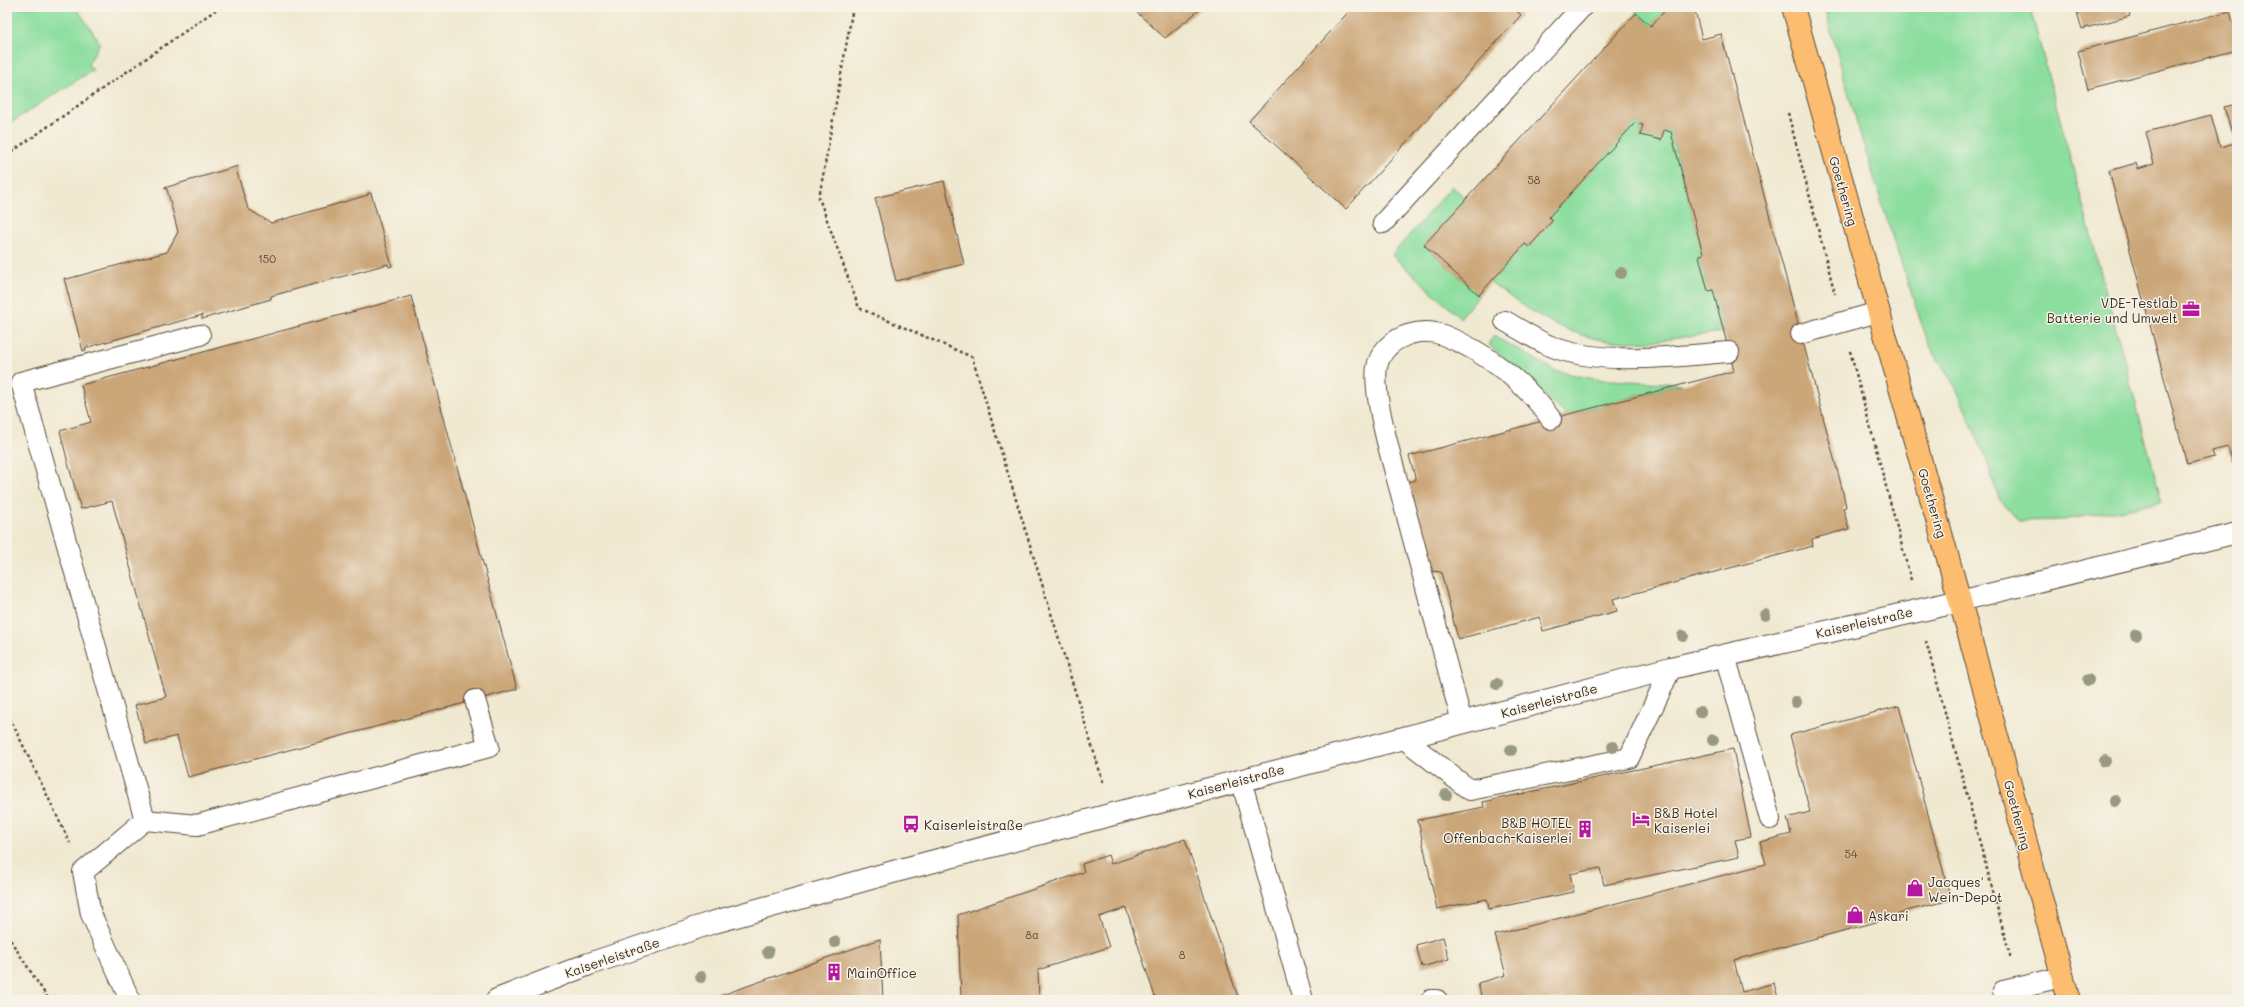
<svg xmlns="http://www.w3.org/2000/svg" width="2244" height="1007" font-family="Mali,sans-serif">
  <rect width="100%" height="100%" fill="#f7f3e8"/>
  <filter id="ink" filterUnits="userSpaceOnUse"><feTurbulence type="fractalNoise" baseFrequency=".025" numOctaves="2"/><feDisplacementMap in="SourceGraphic" scale="8" xChannelSelector="R" yChannelSelector="G"/><feConvolveMatrix kernelMatrix="1 2 1 2 8 2 1 2 1" color-interpolation-filters="sRGB"/></filter>
  <filter id="wash" filterUnits="userSpaceOnUse"><feTurbulence type="fractalNoise" baseFrequency=".012" numOctaves="4" result="noise"/><feDisplacementMap in="SourceGraphic" scale="16" xChannelSelector="R" yChannelSelector="G"/><feGaussianBlur stdDeviation="0.9" result="paint"/><feColorMatrix in="noise" values="0 0 0 0 0 0 0 0 0 0 0 0 0 0 0 0 0 1.4 0 .05"/><feComposite in="paint" operator="in"/></filter>
  <g filter="url(#wash)">
    <rect width="100%" height="100%" fill="#f0e9d1"/>
    <g fill="#8cde9f" stroke="#64845e">
      <polygon points="7,7 76,7 100,43 88,64 93,70 7,125"/>
      <polygon points="1637,7 1668,7 1651,26 1636,13"/>
      <polygon points="1824,7 2030,7 2162,502 2064,520 2019,521 1999,499 1987,461 1956,388 1929,345 1893,239 1859,130"/>
      <path d="M 1635,123 L 1643,125 L 1640,135 L 1661,140 L 1664,130 L 1671,132 L 1703,254 L 1699,256 L 1708,291 L 1713,290 L 1724,332 C 1687,336 1638,346 1603,340 C 1560,333 1524,307 1490,282 L 1525,244 L 1529,247 L 1552,220 L 1549,217 Z"/>
      <polygon points="1452,186 1466,199 1424,245 1479,295 1460,318 1392,255"/>
      <polygon points="1494,336 1556,371 1594,379 1682,384 1566,415 1488,344"/>
    </g>
    <g id="blocks">
      <g fill="#cba678">
        <polygon points="1131,7 1203,7 1165,38"/>
        <polygon points="1353,7 1512,7 1521,15 1346,209 1249,121"/>
        <polygon points="1668,7 1694,7 1702,39 1721,34 1843,492 1846,507 1843,508 1849,529 1812,539 1813,546 1613,599 1617,611 1543,631 1540,617 1458,639 1441,572 1431,571 1408,482 1416,480 1409,456 1734,371 1713,290 1708,291 1699,256 1703,254 1671,132 1664,130 1661,140 1640,135 1643,125 1635,123 1549,217 1553,220 1529,247 1525,244 1479,295 1424,245 1636,13 1651,26"/>
        <polygon points="2097,7 2128,7 2130,16 2082,29 2077,12"/>
        <polygon points="2230,11 2237,39 2237,50 2088,89 2078,51"/>
        <polygon points="2237,104 2237,132 2232,133 2224,107"/>
        <polygon points="2211,115 2220,147 2235,143 2234,138 2237,137 2237,462 2233,463 2228,447 2212,451 2214,457 2187,464 2109,171 2136,163 2138,169 2154,164 2146,132"/>
        <polygon points="238,166 236,169 248,209 271,223 368,195 368,193 371,193 392,266 389,267 388,264 271,296 271,299 202,319 202,315 85,348 86,350 83,351 64,278 67,279 167,252 178,232 167,189 164,188"/>
        <polygon points="944,181 964,264 896,281 875,198"/>
        <polygon points="411,296 517,689 188,777 177,736 146,744 135,705 166,697 112,501 81,509 69,467 60,431 91,422 81,385"/>
        <polygon points="1899,706 1951,900 1898,913 1899,916 1734,960 1742,992 1774,983 1778,998 1770,1000 1482,1000 1478,983 1506,975 1495,935 1766,864 1760,842 1791,834 1787,818 1810,812 1790,735"/>
        <polygon points="1733,749 1751,837 1735,840 1739,857 1604,885 1600,868 1570,874 1574,892 1489,909 1487,899 1437,909 1418,820 1484,807 1483,802"/>
        <polygon points="1185,839 1239,1000 1156,1000 1126,908 1099,917 1109,947 1038,970 1039,1000 961,1000 958,915 1084,872 1082,864 1108,855 1111,864"/>
        <polygon points="1443,937 1449,959 1422,967 1416,945"/>
        <polygon points="880,939 883,1000 708,1000"/>
      </g>
    </g>
  </g>
  <g filter="url(#ink)">
    <use href="#blocks" fill-opacity="0" stroke="#564739" stroke-width="1"/>
    <g fill="none" stroke-linecap="round" stroke-linejoin="round">
      <g stroke="#564739" stroke-width="22">
        <g id="lane">
          <polyline points="1383,223 1582,7"/>
          <path d="M 1505,321 C 1519,329 1533,338 1548,345 C 1598,367 1675,356 1729,352"/>
          <polyline points="1801,334 1878,312"/>
          <polyline points="1960,601 2237,533"/>
          <polyline points="1725,655 1770,819"/>
          <path d="M 1462,722 C 1442,646 1422,570 1401,494 C 1393,464 1372,395 1377,367 C 1383,338 1418,326 1443,335 C 1483,350 1526,383 1551,419"/>
          <polyline points="1403,738 1470,790 1629,758 1671,668"/>
          <polyline points="1241,780 1303,1000"/>
          <polyline points="145,820 197,825 489,747 475,700"/>
          <polyline points="2003,991 2062,977"/>
          <polyline points="130,1000 91,914 83,872 145,820 21,382 200,335"/>
          <polyline points="1431,1000 1437,1000"/>
        </g>
      </g>
      <g stroke="#564739" stroke-width="24">
        <polyline id="street" points="497,1000 589,964 711,923 900,870 1671,668 1960,601"/>
      </g>
      <g stroke="#564739" stroke-width="24">
        <polyline id="primary" points="1793,7 1960,601 2069,1000"/>
      </g>
      <g stroke="#564739" stroke-width="2.5" stroke-dasharray="3 3" stroke-linecap="butt">
        <polyline points="853,7 819,198 859,308 972,357 1104,785"/>
        <polyline points="1788,113 1835,294"/>
        <polyline points="7,155 220,7"/>
        <polyline points="1850,351 1911,580"/>
        <polyline points="1926,641 2011,959"/>
        <polyline points="7,712 70,843"/>
        <polyline points="7,935 49,1000"/>
      </g>
      <use href="#lane" stroke="#fff" stroke-width="20"/>
      <use href="#street" stroke="#fff" stroke-width="22"/>
      <use href="#primary" stroke="#fcbd6f" stroke-width="22"/>
    </g>
    <g fill="#979980">
      <circle cx="1621" cy="273" r="6"/>
      <circle cx="1765" cy="615" r="6"/>
      <circle cx="2136" cy="635" r="6"/>
      <circle cx="1683" cy="636" r="6"/>
      <circle cx="2088" cy="680" r="6"/>
      <circle cx="1497" cy="684" r="6"/>
      <circle cx="1796" cy="702" r="6"/>
      <circle cx="1700" cy="712" r="6"/>
      <circle cx="1713" cy="740" r="6"/>
      <circle cx="1613" cy="747" r="6"/>
      <circle cx="1511" cy="750" r="6"/>
      <circle cx="2105" cy="761" r="6"/>
      <circle cx="1446" cy="795" r="6"/>
      <circle cx="2115" cy="801" r="6"/>
      <circle cx="835" cy="942" r="6"/>
      <circle cx="768" cy="952" r="6"/>
      <circle cx="701" cy="977" r="6"/>
    </g>
  </g>
  <defs>
    <g id="office-bare" transform="scale(1.38)"><path d="M-6-3h4V-5.5h4V-3h4V5H-6ZM-1-4.5V-3h2v-1.5ZM-6 0V1H6V0Z" fill="#b5179e" stroke="#f7f3e8" stroke-width="2.5" paint-order="stroke"/></g>
    <g id="hotel-bare" transform="scale(1.38)"><path d="M-6-4.5h1.5V1H6V5H4.5V3h-9V5H-6ZM-4 0a1.8 1.8 0 1 1 3.6 0ZM.5 0V-2.5h3Q6-2.5 6 0Z" fill="#b5179e" stroke="#f7f3e8" stroke-width="2.5" paint-order="stroke"/></g>
    <g id="bus-bare" transform="scale(1.38)"><path d="M-5-6H5V4H4V6H2V4H-2V6H-4V4H-5ZM-3.5-4V0h7V-4ZM-3.5 1.2v1.5H-2V1.2ZM2 1.2v1.5H3.5V1.2Z" fill="#b5179e" stroke="#f7f3e8" stroke-width="2.5" paint-order="stroke"/></g>
    <g id="building-bare" transform="scale(1.38)"><path d="M-4-6H4V6H1V3H-1V6H-4ZM-2.5-4.3h1.7v1.8h-1.7ZM.8-4.3h1.7v1.8H.8ZM-2.5-1h1.7V.8h-1.7ZM.8-1h1.7V.8H.8Z" fill="#b5179e" stroke="#f7f3e8" stroke-width="2.5" paint-order="stroke"/></g>
    <g id="shop-bare" transform="scale(1.38)"><path d="M-5-2.5h2.3a2.7 3.5 0 0 1 5.4 0H5L5.5 6h-11ZM-1.5-2.5h3a1.5 2.3 0 0 0-3 0Z" fill="#b5179e" stroke="#f7f3e8" stroke-width="2.5" paint-order="stroke"/></g>
  </defs>
  <g fill-rule="evenodd">
    <use href="#office-bare" x="2191" y="309"/>
    <use href="#hotel-bare" x="1641" y="819"/>
    <use href="#bus-bare" x="911" y="824"/>
    <use href="#building-bare" x="1585" y="829"/>
    <use href="#shop-bare" x="1915" y="888"/>
    <use href="#shop-bare" x="1855" y="915"/>
    <use href="#building-bare" x="834" y="972"/>
  </g>
  <g text-anchor="middle" dominant-baseline="central" stroke-width="3" stroke-linejoin="round" paint-order="stroke">
    <g font-size="11" fill="#5f4934">
      <text x="1534" y="179">58</text>
      <text x="267" y="258">150</text>
      <text x="1851" y="853">54</text>
      <text x="1032" y="934">8a</text>
      <text x="1182" y="954">8</text>
    </g>
    <g font-size="13" fill="#3b2a1e" stroke="#f7f3e8">
      <text transform="translate(1844 191) rotate(74)">Goethering</text>
      <text transform="translate(1933 503) rotate(74)">Goethering</text>
      <text transform="translate(1864 622) rotate(-13)">Kaiserleistraße</text>
      <text transform="translate(1549 700) rotate(-15)">Kaiserleistraße</text>
      <text transform="translate(1236 781) rotate(-15)">Kaiserleistraße</text>
      <text transform="translate(2018 815) rotate(75)">Goethering</text>
      <text transform="translate(612 957) rotate(-19)">Kaiserleistraße</text>
    </g>
    <g font-size="13" fill="#3b2a1e" stroke="#f7f3e8" text-anchor="start">
      <text x="2178" y="302" text-anchor="end">VDE-Testlab<tspan x="2178" dy="15">Batterie und Umwelt</tspan></text>
      <text x="1654" y="812">B&amp;B Hotel<tspan x="1654" dy="15">Kaiserlei</tspan></text>
      <text x="1572" y="822" text-anchor="end">B&amp;B HOTEL<tspan x="1572" dy="15">Offenbach-Kaiserlei</tspan></text>
      <text x="924" y="824">Kaiserleistraße</text>
      <text x="1928" y="881">Jacques'<tspan x="1928" dy="15">Wein-Depot</tspan></text>
      <text x="1868" y="915">Askari</text>
      <text x="847" y="972">MainOffice</text>
    </g>
  </g>
  <rect width="2244" height="1007" fill="none" stroke="#f7f3e8" stroke-width="24"/>
</svg>
